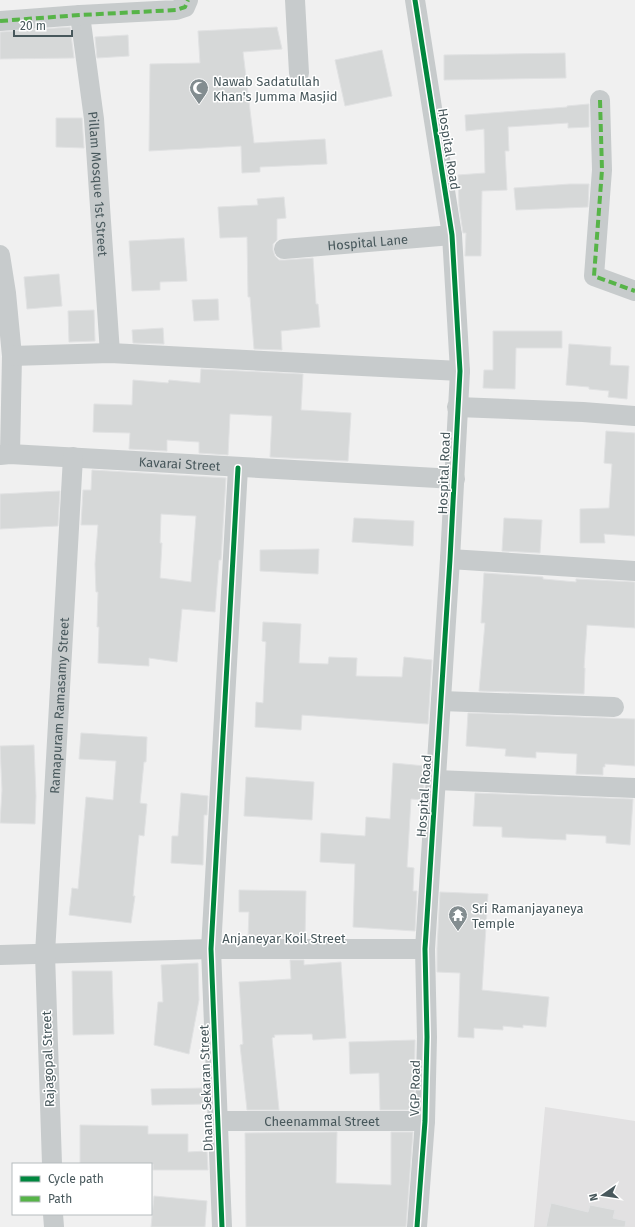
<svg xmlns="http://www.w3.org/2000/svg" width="635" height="1227" font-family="'Fira Sans',sans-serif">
  <rect width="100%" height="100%" fill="#f0f0f0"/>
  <polygon fill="#e2e1e2" points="545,1107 635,1121 635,1227 534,1227"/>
  <g fill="#d6d8d8" stroke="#e1e2e3" fill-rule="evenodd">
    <polygon points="70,27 74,58 0,59 0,32"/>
    <polygon points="277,27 282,49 243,52 254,143 325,139 327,164 260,167 260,172 242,173 241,146 149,151 150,64 200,63 198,31"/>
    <polygon points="128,35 129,56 97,58 95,37"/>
    <polygon points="382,50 392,96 345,106 335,60"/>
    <polygon points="565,53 566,78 444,80 444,55"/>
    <polygon points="589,104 589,127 568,128 568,123 508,127 509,151 505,151 507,190 482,191 481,256 465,256 466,233 463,233 459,206 458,175 485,173 484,129 466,131 465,115 567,107 567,106"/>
    <polygon points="56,118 82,118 84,148 56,147"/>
    <polygon points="570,184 589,184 588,207 516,210 514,188"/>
    <polygon points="284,197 286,218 277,219 277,240 273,244 273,250 275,256 279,260 285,260 313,258 316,304 318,304 320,327 281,331 282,350 254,349 250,297 248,297 247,237 220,238 218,207 258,205 257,199"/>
    <polygon points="184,238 187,281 160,282 160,290 132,291 129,241"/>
    <polygon points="59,274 62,306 27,309 24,277"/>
    <polygon points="218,299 219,320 194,321 192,300"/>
    <polygon points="94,310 95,341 69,342 68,311"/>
    <polygon points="163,328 164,344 133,343 132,330"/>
    <polygon points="493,331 562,331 562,348 516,348 515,389 483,388 484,370 493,370"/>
    <polygon points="569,344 611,347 610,365 629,366 627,399 608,397 609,391 589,389 589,387 566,385"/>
    <polygon points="201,369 303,374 301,410 351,413 348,461 270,457 272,416 230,414 228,455 199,453 199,442 167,440 167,451 129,449 130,433 93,432 94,404 132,405 133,380 168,383 169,380 200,383"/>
    <polygon points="606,431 635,433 635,536 604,534 605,543 580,543 580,509 609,508 612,464 604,463"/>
    <path d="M 92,470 L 226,478 L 221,560 L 219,560 L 215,612 L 182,609 L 177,662 L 149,658 L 149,666 L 98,663 L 99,627 L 97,627 L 98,592 L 96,592 L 95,564 L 98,525 L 81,525 L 83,490 L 91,490 ZM 161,514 L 196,516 L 191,582 L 160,578 L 162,543 L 160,543 Z"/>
    <polygon points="60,491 58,526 0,529 0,494"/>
    <polygon points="354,518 414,521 413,546 352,542"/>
    <polygon points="504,518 542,520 540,553 502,551"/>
    <polygon points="319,549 318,574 260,571 260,550"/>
    <polygon points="484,573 543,577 543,579 576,582 576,579 635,582 635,628 587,625 584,668 585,668 584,694 479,691 485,623 481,623"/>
    <polygon points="263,622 301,624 299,663 328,664 329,657 357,658 356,676 402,677 404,657 432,660 428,724 302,715 301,730 255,727 256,702 263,703 266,642 262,641"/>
    <polygon points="468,713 635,719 635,766 605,764 605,767 603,767 603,775 576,774 577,754 536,752 536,758 505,756 506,749 466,746"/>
    <polygon points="81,733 147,737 146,762 144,762 140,803 147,804 144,836 139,835 133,896 135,896 131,923 69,915 72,888 78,889 86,797 113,800 116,761 79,759"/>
    <polygon points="34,745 36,796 35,824 0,823 2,790 0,746"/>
    <polygon points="393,763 425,766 423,800 411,799 407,867 414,868 413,891 417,891 415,931 353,927 355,864 320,862 321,833 365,836 366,817 390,819"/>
    <polygon points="246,777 314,782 312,820 244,816"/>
    <polygon points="181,793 208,796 207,815 204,815 203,865 171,863 172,836 178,836"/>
    <polygon points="475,793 633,799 630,845 606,843 606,836 566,834 566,840 502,837 502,827 473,826"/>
    <polygon points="239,890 306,891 305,938 248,938 249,912 239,912"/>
    <polygon points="440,892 488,894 482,990 549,997 546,1027 523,1025 523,1028 503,1026 503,1030 474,1028 474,1038 458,1037 460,973 437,972 437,949"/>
    <polygon points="290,960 304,960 304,965 341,962 346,1038 313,1040 312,1034 274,1035 275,1037 272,1038 279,1110 247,1110 240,1045 243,1044 239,982 291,979"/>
    <polygon points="198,963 199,1000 189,1054 154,1045 158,1002 163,1002 161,965"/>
    <polygon points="72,971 112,971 114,1034 73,1035"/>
    <polygon points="415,1040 414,1110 380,1110 379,1073 350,1074 349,1042"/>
    <polygon points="205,1088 206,1104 152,1105 151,1089"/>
    <polygon points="80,1125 148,1126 148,1134 188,1134 188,1152 207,1151 208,1170 153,1170 153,1164 80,1164"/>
    <polygon points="337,1132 336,1183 391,1185 391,1132 413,1132 406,1227 246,1227 245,1133"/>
    <polygon points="154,1196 207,1201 205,1227 151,1227"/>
    <polygon points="551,1203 588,1212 590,1205 615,1210 613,1218 626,1221 625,1227 546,1227"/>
  </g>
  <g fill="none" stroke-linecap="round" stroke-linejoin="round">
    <g stroke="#c7cbcc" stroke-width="20">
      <polyline points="295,0 299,73"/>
      <polyline points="415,0 452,235 460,371 450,559 425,949 427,1037 425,1121 417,1227"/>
      <path id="s1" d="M 80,15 L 94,119 L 110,353"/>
      <polyline points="0,21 80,15 176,10 185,7 188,0"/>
      <polyline points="600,100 602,170 594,276 635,291"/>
      <path id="s2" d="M 284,249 L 452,235"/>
      <polyline points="0,255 6,293 12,356 10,454"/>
      <polyline points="12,356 110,353 460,371"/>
      <polyline points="457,407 583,412 635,416"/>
      <path id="s3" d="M 0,455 L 10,454 L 455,479"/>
      <polyline points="450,559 635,571"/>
      <polyline points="441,701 614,707"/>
      <polyline points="436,780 635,788"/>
      <polyline points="0,955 211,949 425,949"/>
      <path id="s4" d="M 219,1121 L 425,1121"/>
      <path id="s5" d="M 52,1164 L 45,954 L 73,457"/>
      <polyline points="53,1214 54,1227"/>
      <polyline points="222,1227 211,949 238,468"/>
    </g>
    <g stroke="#57b448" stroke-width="4" stroke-dasharray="8 4" stroke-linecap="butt">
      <polyline points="0,21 80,15 176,10 185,7 188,0"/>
      <polyline points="600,100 602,170 594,276 635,291"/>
    </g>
    <g stroke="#fff" stroke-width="8">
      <g id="cycleway">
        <polyline points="415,0 452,235 460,371 450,559 425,949 427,1037 425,1121 417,1227"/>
        <polyline points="222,1227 211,949 238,468"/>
      </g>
    </g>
    <use href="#cycleway" stroke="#00873e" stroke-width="5"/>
  </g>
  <defs>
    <g id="mosque-pin" transform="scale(1)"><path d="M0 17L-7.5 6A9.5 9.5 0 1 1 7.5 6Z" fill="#838d90" stroke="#fff"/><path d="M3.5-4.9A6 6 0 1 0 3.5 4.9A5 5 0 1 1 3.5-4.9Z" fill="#fff"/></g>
    <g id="temple-pin" transform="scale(1)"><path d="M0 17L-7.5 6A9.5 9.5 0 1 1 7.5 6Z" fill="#838d90" stroke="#fff"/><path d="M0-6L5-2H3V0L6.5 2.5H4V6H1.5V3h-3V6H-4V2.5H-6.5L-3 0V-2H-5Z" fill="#fff"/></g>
  </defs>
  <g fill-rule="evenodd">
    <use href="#mosque-pin" x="199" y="88"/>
    <use href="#temple-pin" x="458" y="915"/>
  </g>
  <g text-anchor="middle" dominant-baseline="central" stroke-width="3" stroke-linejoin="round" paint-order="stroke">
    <g font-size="13" fill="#48585c" stroke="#fff" text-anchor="start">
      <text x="213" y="81">Nawab Sadatullah<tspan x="213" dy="15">Khan's Jumma Masjid</tspan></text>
      <text x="472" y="908">Sri Ramanjayaneya<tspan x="472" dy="15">Temple</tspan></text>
    </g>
    <g font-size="13" fill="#48585c" stroke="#fff">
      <text transform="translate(449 149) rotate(81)">Hospital Road</text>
      <text stroke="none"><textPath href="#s1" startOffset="170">Pillam Mosque 1st Street</textPath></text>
      <text stroke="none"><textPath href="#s2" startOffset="84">Hospital Lane</textPath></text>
      <text stroke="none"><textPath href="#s3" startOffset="180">Kavarai Street</textPath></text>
      <text transform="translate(444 473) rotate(-88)">Hospital Road</text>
      <text stroke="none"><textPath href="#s5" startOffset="459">Ramapuram Ramasamy Street</textPath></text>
      <text transform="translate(424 796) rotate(-86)">Hospital Road</text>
      <text x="284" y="938">Anjaneyar Koil Street</text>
      <text transform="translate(48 1059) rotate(-92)">Rajagopal Street</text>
      <text transform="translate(206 1088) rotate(-92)">Dhana Sekaran Street</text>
      <text transform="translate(415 1088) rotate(-89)">VGP Road</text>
      <text stroke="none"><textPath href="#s4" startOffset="103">Cheenammal Street</textPath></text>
    </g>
  </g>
  <rect x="12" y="1163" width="140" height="52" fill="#ffffff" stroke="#b6bcbe"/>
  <rect x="20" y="1176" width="20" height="6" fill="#00873e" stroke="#b6bcbe"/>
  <text x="48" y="1183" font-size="12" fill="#48585c">Cycle path</text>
  <rect x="20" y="1196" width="20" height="6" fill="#57b448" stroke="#b6bcbe"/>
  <text x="48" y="1203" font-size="12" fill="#48585c">Path</text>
  <g transform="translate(603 1195) rotate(257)" stroke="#ffffff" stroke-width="3" paint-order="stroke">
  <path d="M0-3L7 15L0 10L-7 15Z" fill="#48585c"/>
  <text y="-6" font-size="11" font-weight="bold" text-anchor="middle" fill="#48585c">N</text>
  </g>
  <path d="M14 30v6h58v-6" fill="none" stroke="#48585c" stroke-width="2"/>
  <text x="20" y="30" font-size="12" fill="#48585c" stroke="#ffffff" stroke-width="3" paint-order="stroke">20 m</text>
</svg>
